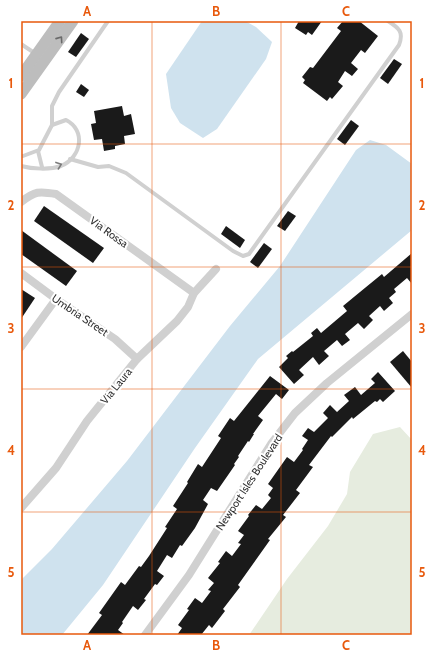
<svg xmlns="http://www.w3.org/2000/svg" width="433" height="656" font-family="Cabin,sans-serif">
  <rect width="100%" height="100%" fill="#fff"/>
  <polygon fill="#e6ecdf" points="400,427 412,440 412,635 249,635 287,579 328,526 347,494 350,472 373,434"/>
  <g fill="#cfe2ee">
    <polygon points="202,21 245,21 256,27 272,42 266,59 217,129 203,138 180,123 171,108 166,74"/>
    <polygon points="370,140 386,145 412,164 412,230 258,359 195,448 103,585 62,635 21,635 21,580 52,549 127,461 230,326 280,266 356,150"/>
  </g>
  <g fill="#1a1a1a">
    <polygon points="299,21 322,21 312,35 308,32 306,35 295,28"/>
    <polygon points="343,21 359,21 378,36 365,53 361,50 351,63 358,69 352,76 345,71 338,82 343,86 332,99 330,97 327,101 303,83 305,80 302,77 310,67 313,68 341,31 337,28"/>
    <polygon points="81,33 89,39 76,57 68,52"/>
    <polygon points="394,59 402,64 388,84 380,78"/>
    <polygon points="81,84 89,90 84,97 76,92"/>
    <polygon points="122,106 124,116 131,114 135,134 124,136 125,144 115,146 115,149 104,151 102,139 94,140 91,124 96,123 94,111"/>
    <polygon points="351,120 359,126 345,145 337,139"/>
    <polygon points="44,206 104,248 93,263 34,221"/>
    <polygon points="288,211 296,216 285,231 277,226"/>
    <polygon points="226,226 245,240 240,248 221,234"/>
    <polygon points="21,230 77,271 66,286 21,254"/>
    <polygon points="264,243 272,249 258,268 250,262"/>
    <polygon points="412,253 412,284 407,278 394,289 396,292 389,298 393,303 384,311 380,306 369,316 373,320 364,329 358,323 345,334 350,340 342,346 337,340 324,351 329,356 319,365 313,357 299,370 304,375 294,384 279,367 288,358 286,356 292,351 293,352 313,336 311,333 317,328 321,333 347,311 343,306 360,292 382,274 384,277"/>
    <polygon points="21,289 35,298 21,319"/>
    <polygon points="403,351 412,362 412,388 390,362"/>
    <polygon points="378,372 395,391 383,402 380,399 377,402 375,401 353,419 352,417 332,437 331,436 309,465 313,467 296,490 300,493 283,515 286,517 268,539 270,540 238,585 240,587 223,609 225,611 212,628 209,625 201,635 177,635 182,628 178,625 189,610 187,609 195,598 202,603 211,591 208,590 214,583 208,578 220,563 218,562 226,551 232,556 241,544 238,543 244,535 238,531 249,516 248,515 256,505 262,509 271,498 268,495 273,488 268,484 287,457 294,462 303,450 302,449 308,440 302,436 308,428 314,432 328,418 323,413 330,405 337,412 349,401 344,395 355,387 361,395 375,383 371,379"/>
    <polygon points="270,376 289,390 282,399 276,394 258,416 263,420 253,434 254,434 249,442 248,441 238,456 239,457 234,464 235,465 217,491 211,488 203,500 208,504 195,528 182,546 180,545 172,558 167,555 157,571 164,576 157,585 155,584 144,599 146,600 138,610 133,606 122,622 123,623 118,630 125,635 87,635 102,615 99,613 121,582 125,585 139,566 141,567 149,556 167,528 165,527 177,509 173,506 188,483 187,482 198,464 202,467 221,438 218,436 230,418 234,421"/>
  </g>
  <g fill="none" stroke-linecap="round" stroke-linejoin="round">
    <g stroke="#d0d0d0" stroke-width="4">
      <polyline points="21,44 36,54"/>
      <polyline points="52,125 52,106 59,92 108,21"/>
      <polyline points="38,151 42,167"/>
      <path d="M 21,156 L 23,156 L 39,150 L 52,125 L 66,120 C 86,130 82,157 61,166 C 50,170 32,169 21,166"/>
      <path d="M 70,159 L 98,167 L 109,166 L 126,173 L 233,251 L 243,256 L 249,254 L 399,45 C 404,32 399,28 388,21"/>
    </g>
    <g stroke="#d0d0d0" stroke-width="8">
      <path d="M 21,202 C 35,191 39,191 56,194 L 194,293"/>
      <polyline points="21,273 56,299 115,339 137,359"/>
      <polyline points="21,347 56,299"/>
      <polyline points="21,508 56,468 87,421 137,359 177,321 188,307 194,293 216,269"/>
      <polyline points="145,635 189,575 271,444 295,413 327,383 412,314"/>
    </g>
    <g stroke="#bdbdbd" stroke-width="11">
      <polyline points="21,76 60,21"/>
      <polyline points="21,94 73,21"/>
    </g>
  </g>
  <defs><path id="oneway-chevron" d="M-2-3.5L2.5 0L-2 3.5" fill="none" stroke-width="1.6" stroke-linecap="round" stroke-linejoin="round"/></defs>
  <use stroke="#6a6a6a" href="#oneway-chevron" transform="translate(60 39) rotate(-55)"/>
  <use stroke="#7a7a7a" href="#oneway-chevron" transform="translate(59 165) rotate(-20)"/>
  <path fill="none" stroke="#e8590c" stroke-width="1" stroke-opacity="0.55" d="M 152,21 L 152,635M 281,21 L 281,635M 21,144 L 412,144M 21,267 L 412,267M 21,389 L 412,389M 21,512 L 412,512"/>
  <g text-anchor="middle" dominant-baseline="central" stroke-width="4" stroke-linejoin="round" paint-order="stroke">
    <g font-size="11" fill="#333" stroke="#fff">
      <text transform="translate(109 232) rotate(36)">Via Rossa</text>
      <text transform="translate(80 315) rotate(34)">Umbria Street</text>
      <text transform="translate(116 386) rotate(-51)">Via Laura</text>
      <text transform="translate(249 482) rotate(-57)">Newport Isles Boulevard</text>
    </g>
  </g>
  <rect width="433" height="656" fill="none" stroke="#ffffff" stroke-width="44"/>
  <rect x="22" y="22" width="389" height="612" fill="none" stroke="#e8590c" stroke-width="1.5"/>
  <g font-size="13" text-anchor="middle" font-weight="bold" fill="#e8590c">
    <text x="87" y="16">A</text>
    <text x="216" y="16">B</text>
    <text x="346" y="16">C</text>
    <text x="11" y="88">1</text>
    <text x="422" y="88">1</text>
    <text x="11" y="210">2</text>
    <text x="422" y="210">2</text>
    <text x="11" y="333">3</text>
    <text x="422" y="333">3</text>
    <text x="11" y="455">4</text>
    <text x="422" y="455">4</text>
    <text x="11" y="577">5</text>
    <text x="422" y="577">5</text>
    <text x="87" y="650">A</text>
    <text x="216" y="650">B</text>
    <text x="346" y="650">C</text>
  </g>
</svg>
